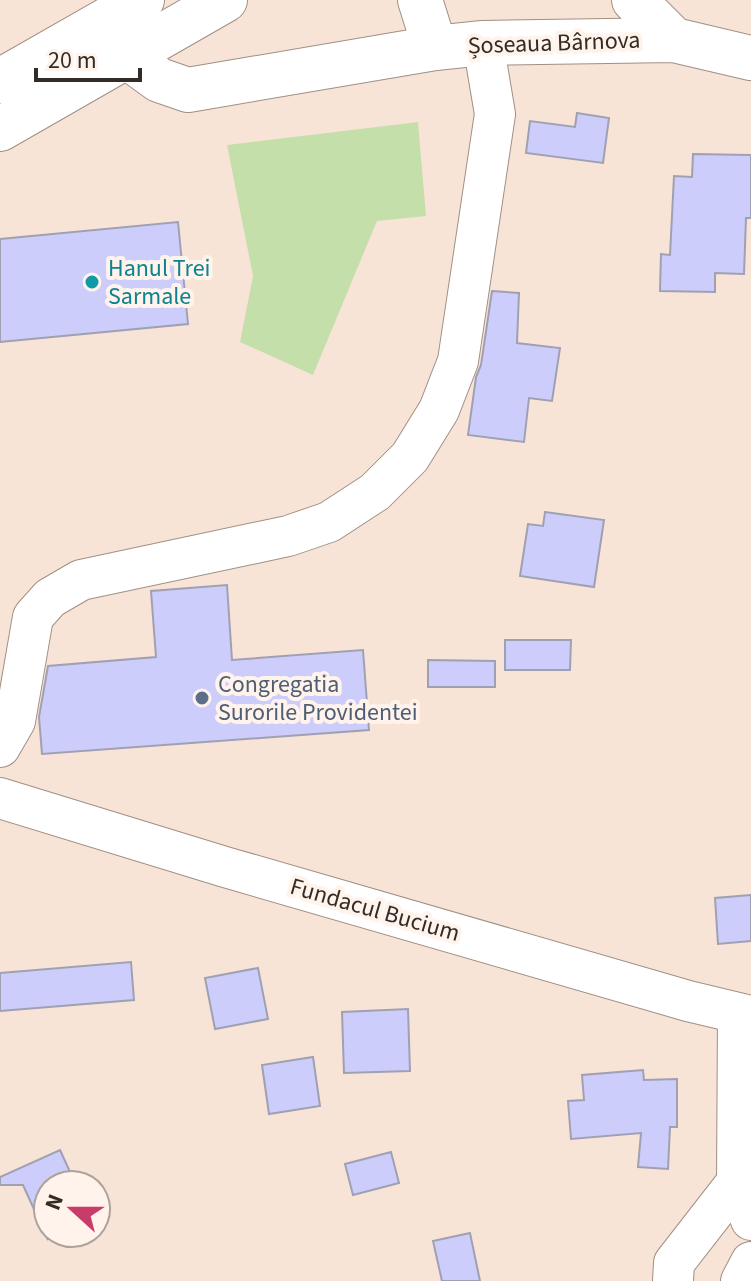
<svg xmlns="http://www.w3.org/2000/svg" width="751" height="1281" font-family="'Source Sans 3',sans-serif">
  <rect width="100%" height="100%" fill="#f8e4d7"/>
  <polygon fill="#c5dfab" points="418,122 426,216 377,221 313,375 240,342 253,276 227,145"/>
  <g fill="#cdcdfc" stroke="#a0a0b3" stroke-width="2">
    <polygon points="577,113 609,118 603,163 526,153 530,121 575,127"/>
    <polygon points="693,154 751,155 751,218 746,218 744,274 715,273 715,292 660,291 661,254 670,255 674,176 692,177"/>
    <polygon points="178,222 188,324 0,342 0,239"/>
    <polygon points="492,291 519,293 517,343 560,348 552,401 529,398 524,442 468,435 476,377 481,365"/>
    <polygon points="545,512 604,520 594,587 520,576 528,524 543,526"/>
    <polygon points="227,585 232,660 363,650 369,730 42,754 39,717 48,666 156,657 151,591"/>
    <polygon points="505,640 571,640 570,670 505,670"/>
    <polygon points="428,660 495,661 495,687 428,687"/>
    <polygon points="751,895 751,941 718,944 715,898"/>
    <polygon points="131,962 134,1000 0,1011 0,973"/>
    <polygon points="258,968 268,1019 215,1029 205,978"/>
    <polygon points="408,1009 410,1071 344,1073 342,1012"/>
    <polygon points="313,1057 320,1106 269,1114 262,1065"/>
    <polygon points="643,1070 644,1080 677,1079 677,1127 670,1127 668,1169 638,1167 641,1133 571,1139 568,1101 584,1100 582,1075"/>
    <polygon points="60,1150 76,1185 48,1185 48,1240 23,1185 0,1185 0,1177"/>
    <polygon points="391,1152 399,1183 353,1195 345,1164"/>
    <polygon points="470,1233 480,1281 442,1281 433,1241"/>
  </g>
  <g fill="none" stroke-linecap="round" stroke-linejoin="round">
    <g stroke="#a18f83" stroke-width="42">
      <g id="minor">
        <polyline points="0,747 15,721 33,617 50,598 81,580 288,536 329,522 375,492 410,457 439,410 458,361 495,114 483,43"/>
        <polyline points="0,798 225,867 688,1001 751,1016"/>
        <polyline points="738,1014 737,1182 751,1220"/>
        <polyline points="673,1281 674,1263 737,1182"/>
        <polyline points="741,1281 751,1262"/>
      </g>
    </g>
    <g stroke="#a18f83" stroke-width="46">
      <g id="secondary">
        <polyline points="420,0 435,48"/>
        <polyline points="634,0 674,40"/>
        <polyline points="126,56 159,80 188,90 435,48 483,43 674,40 751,58"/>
      </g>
    </g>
    <g stroke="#a18f83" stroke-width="46">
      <g id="primary">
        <polyline points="0,81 142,0"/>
        <polyline points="0,129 225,0"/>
      </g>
    </g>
    <use href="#minor" stroke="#fff" stroke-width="40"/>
    <use href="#secondary" stroke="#fff" stroke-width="44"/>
    <use href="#primary" stroke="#fff" stroke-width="44"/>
  </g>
  <circle fill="#0f9aa8" stroke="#fff3eb" stroke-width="3" cx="92" cy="282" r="8"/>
  <circle fill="#5c6f8a" stroke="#fff3eb" stroke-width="3" cx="202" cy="698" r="8"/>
  <g text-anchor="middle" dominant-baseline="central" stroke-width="8" stroke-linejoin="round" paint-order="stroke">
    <g font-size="24" fill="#322b26" stroke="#fff3eb">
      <text transform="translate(554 43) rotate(-2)">Șoseaua Bârnova</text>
      <text transform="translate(375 910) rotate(16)">Fundacul Bucium</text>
    </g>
    <g font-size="24" fill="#0d838f" stroke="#fff3eb" text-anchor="start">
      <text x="108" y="268">Hanul Trei<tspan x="108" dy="28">Sarmale</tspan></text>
    </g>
    <g font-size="24" fill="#4e5e75" stroke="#fff3eb" text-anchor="start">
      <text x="218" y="684">Congregatia<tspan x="218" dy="28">Surorile Providentei</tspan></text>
    </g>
  </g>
  <g transform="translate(72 1209) rotate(291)"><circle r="38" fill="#fff3eb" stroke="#ada39c" stroke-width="2"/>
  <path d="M0-6L14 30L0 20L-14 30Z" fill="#c93b68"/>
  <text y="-12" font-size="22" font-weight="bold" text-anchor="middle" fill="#322b26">N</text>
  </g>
  <path d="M36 68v12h104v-12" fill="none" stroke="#322b26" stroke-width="4"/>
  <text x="48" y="68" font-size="24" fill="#322b26" stroke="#fff3eb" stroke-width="6" paint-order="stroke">20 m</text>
</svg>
